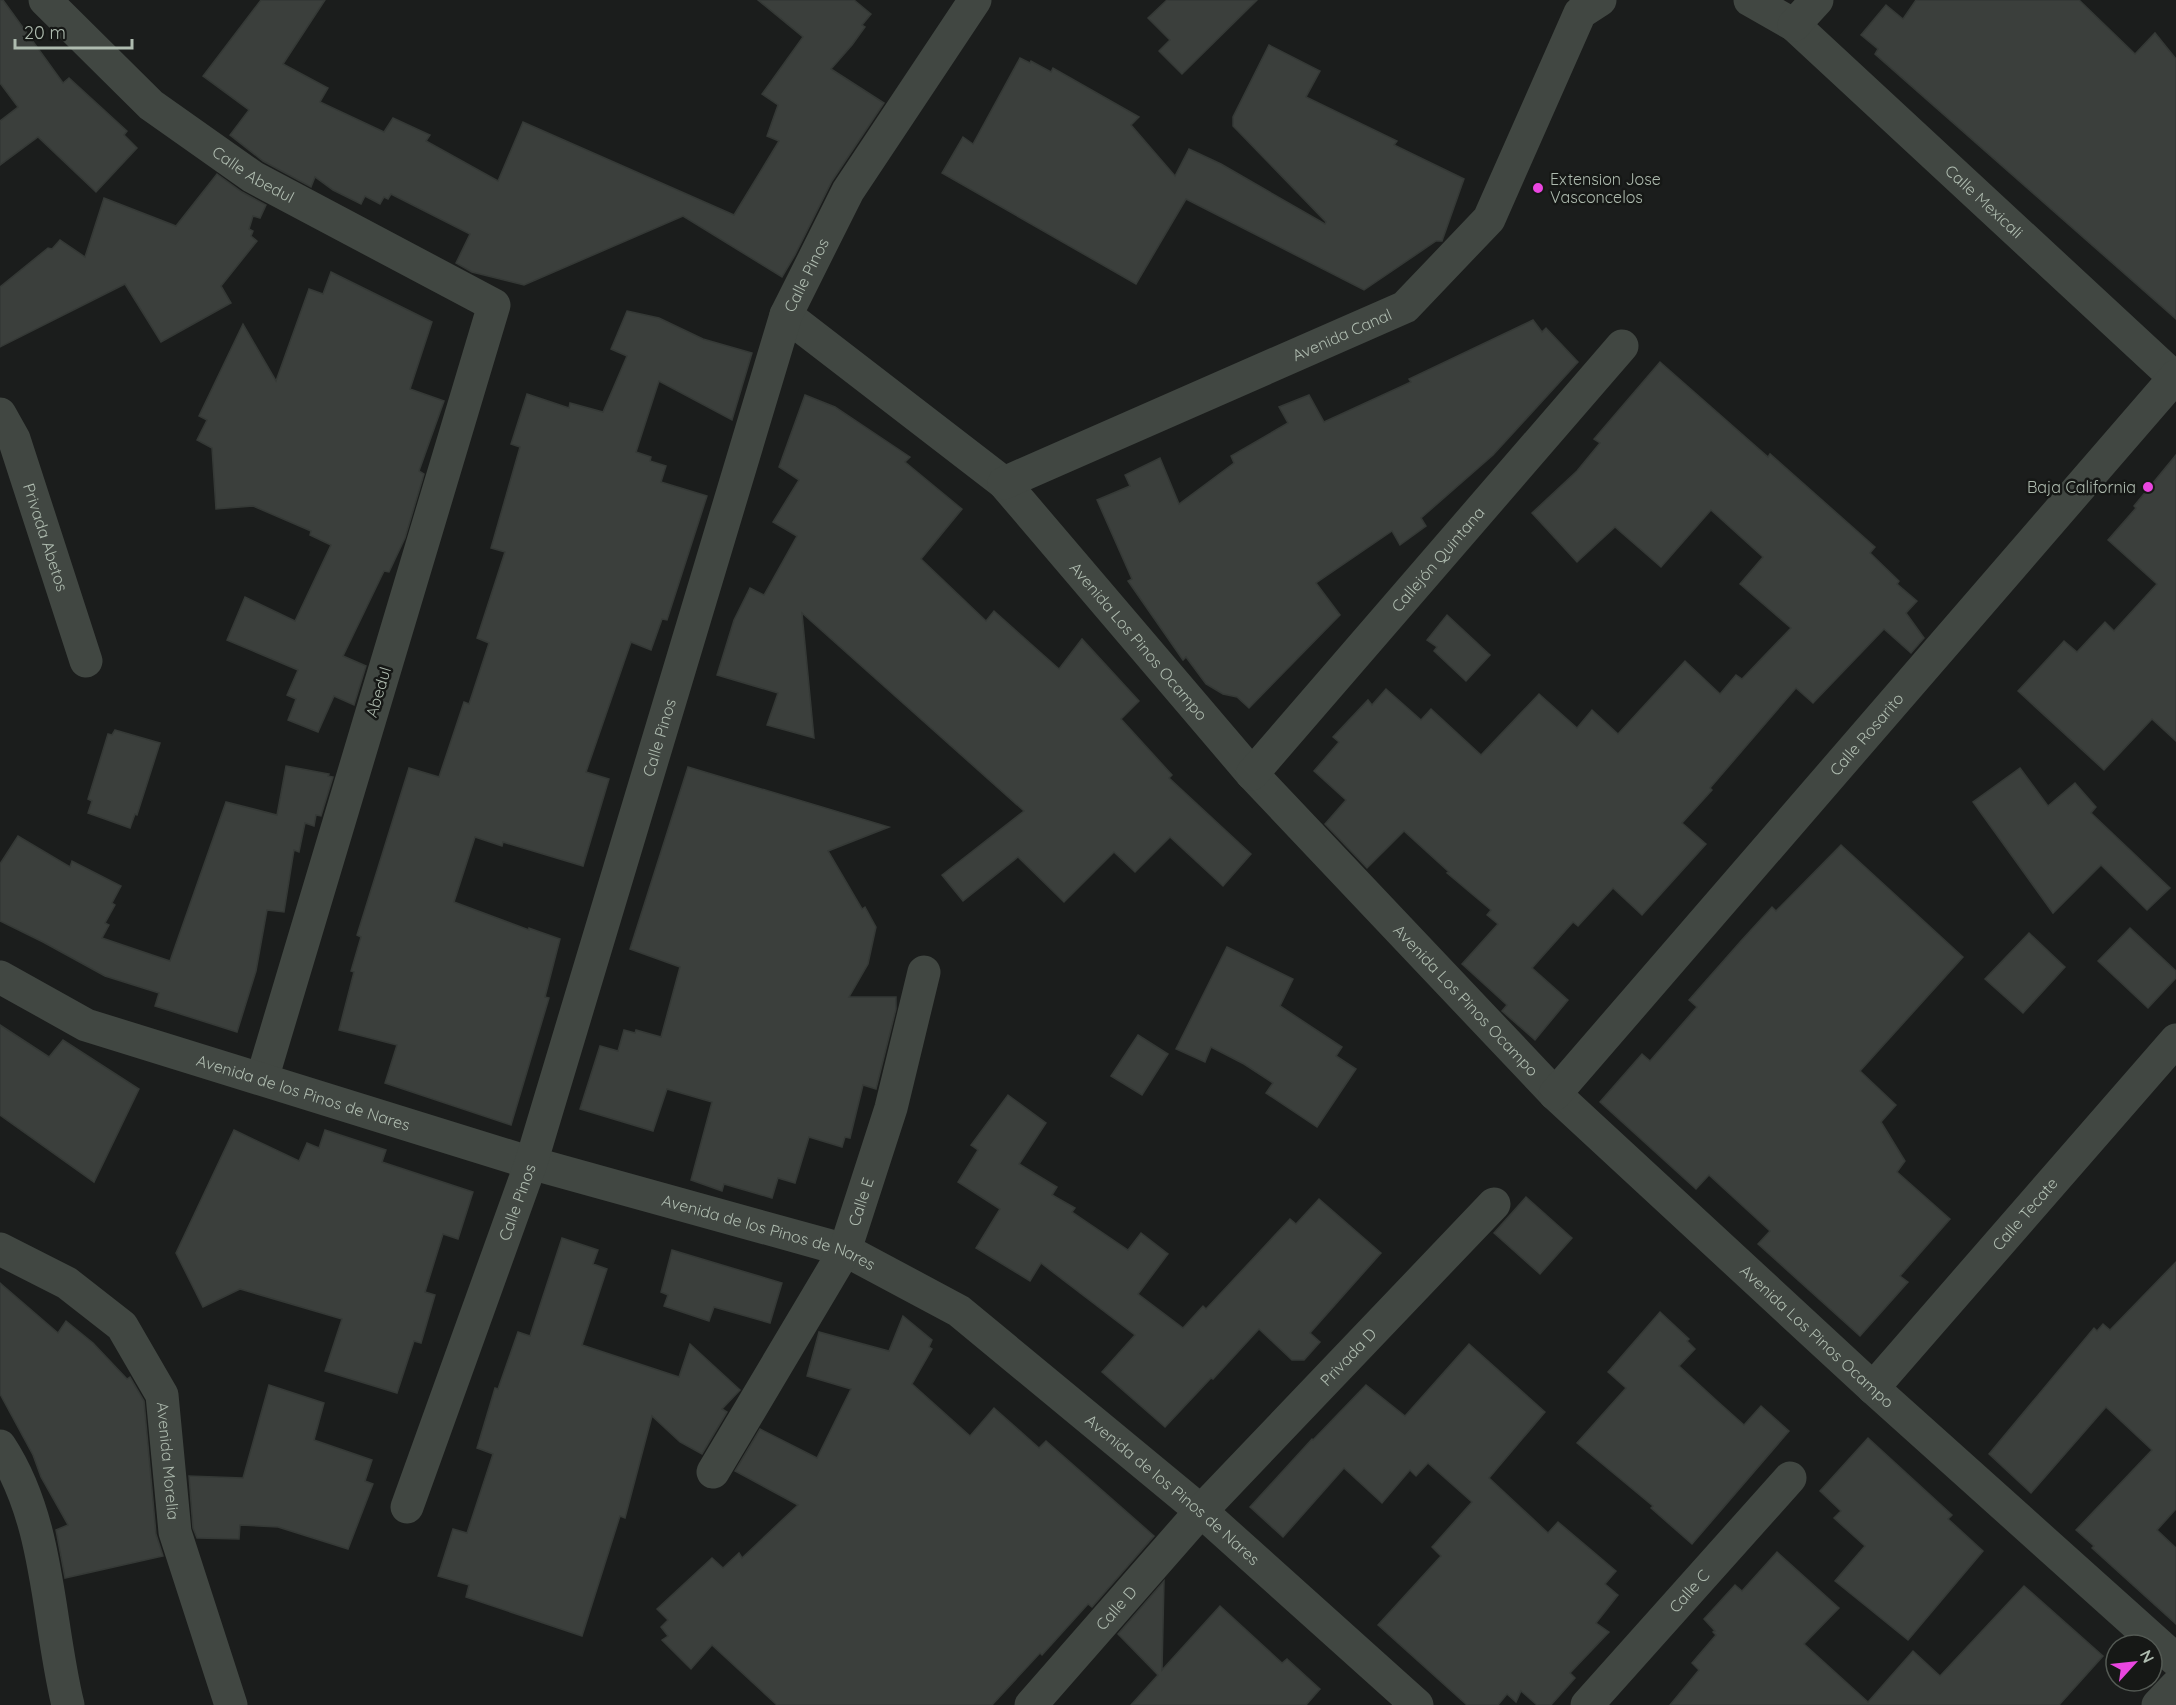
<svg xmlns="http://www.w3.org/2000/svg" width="2176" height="1705" font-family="Quicksand,sans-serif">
  <rect width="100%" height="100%" fill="#1b1d1c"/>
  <g fill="#3b3f3c" stroke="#353936" stroke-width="1.5">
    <polygon points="0,0 3,0 63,83 69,78 127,131 124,135 137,148 96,192 38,137 0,165 0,121 18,107 0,83"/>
    <polygon points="261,0 325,0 283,64 328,88 320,102 384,132 393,118 430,135 426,141 498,181 523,122 734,215 779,141 767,136 778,105 762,94 803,37 758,0 854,0 871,14 862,25 865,27 852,45 831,69 884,103 832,181 795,255 782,277 683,216 524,285 472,272 456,263 470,234 391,194 388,199 384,197 380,204 365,196 361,204 333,190 315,177 311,187 263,161 230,135 249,110 203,76"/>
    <polygon points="1167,0 1257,0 1182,74 1159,51 1170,40 1148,18"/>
    <polygon points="1916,0 2079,0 2135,54 2155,33 2176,59 2176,319 1875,54 1878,49 1861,35 1886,5 1903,19"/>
    <polygon points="1269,45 1320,71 1306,97 1397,141 1394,145 1464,179 1442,241 1436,241 1364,290 1186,199 1136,284 942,173 963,137 973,144 1020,58 1030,63 1031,61 1051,72 1053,68 1139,117 1131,125 1175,176 1189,149 1221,164 1325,224 1326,222 1233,126 1233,117"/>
    <polygon points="217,174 242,192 266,205 260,218 253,216 249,229 253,231 251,236 257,241 221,286 231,303 161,342 125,284 0,347 0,287 48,248 52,249 60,240 85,257 104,198 176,226"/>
    <polygon points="331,272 432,322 410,389 444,401 419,471 424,474 405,538 389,572 384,571 343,656 366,666 354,705 334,696 318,732 288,720 296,699 287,695 298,670 227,640 245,597 295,621 331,545 310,535 311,531 253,506 216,509 212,448 197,440 207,420 199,416 243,324 276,381 309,289 323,294"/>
    <polygon points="627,311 659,318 703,339 752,353 732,420 659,381 636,452 651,457 650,461 666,466 661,482 707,496 667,620 662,619 651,650 631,642 586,772 609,779 583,866 503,842 502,846 475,837 454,902 529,930 529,928 560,939 545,997 549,998 511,1125 385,1083 397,1045 339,1030 354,972 351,971 361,937 357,935 409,768 439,777 464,702 469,704 489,643 477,638 505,552 491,548 520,447 511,444 527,394 569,408 570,403 603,412 627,356 611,349"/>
    <polygon points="1533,320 1542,332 1546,328 1578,362 1493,455 1421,518 1426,526 1400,545 1392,531 1316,583 1340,615 1249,708 1237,697 1223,694 1206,684 1186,657 1183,660 1128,581 1132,579 1097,500 1130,486 1125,475 1160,458 1179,504 1234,463 1231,456 1288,423 1279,407 1309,395 1324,422 1411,382 1409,379"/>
    <polygon points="1660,362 1768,457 1770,454 1875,547 1870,553 1899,581 1897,584 1917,601 1906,613 1924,638 1911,653 1884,629 1813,703 1796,688 1710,788 1712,790 1682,823 1706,844 1642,915 1613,888 1578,926 1573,922 1532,968 1568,1000 1535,1040 1502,1011 1507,1005 1462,964 1498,924 1487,915 1491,910 1447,873 1449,872 1404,831 1367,868 1325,824 1346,800 1314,771 1339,742 1333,737 1368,700 1372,705 1386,689 1421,720 1431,709 1481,755 1539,694 1577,728 1592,710 1618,734 1685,661 1720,694 1736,675 1742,679 1791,628 1740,584 1763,557 1711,510 1661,567 1615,527 1577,562 1532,513 1577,471 1600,443 1594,439"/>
    <polygon points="805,395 835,407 910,457 905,462 962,509 921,559 986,621 994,611 1059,669 1082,639 1139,701 1121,719 1172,775 1169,778 1251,854 1223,886 1170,837 1135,872 1114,852 1064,902 1018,857 963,901 942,875 1024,811 802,613 814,738 767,725 778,693 717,675 734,620 750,588 764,595 797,536 773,522 799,480 779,467"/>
    <polygon points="2176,455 2176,741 2152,719 2104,770 2018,691 2064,641 2077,652 2105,622 2114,631 2157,584 2108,540 2136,508 2134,506"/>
    <polygon points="1447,615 1490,655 1466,681 1434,651 1437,647 1427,640"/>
    <polygon points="115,730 160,743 137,815 135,814 130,828 88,813 92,801 88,799 108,734 112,735"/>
    <polygon points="286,766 329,774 328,776 333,777 321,816 316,815 314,826 305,823 299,852 294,850 284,912 267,910 256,971 237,1032 155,1006 159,993 105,976 43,942 0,921 0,864 18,836 70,867 72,861 121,886 112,903 115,905 105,923 109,925 102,938 170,961 226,802 277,815"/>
    <polygon points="688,767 889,827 828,851 862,909 865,907 876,927 868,964 849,997 896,997 896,1009 876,1089 863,1085 850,1138 845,1137 842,1147 809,1137 795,1183 778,1178 772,1198 724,1184 722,1191 691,1180 712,1102 667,1089 653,1131 580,1109 600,1046 618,1051 624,1030 635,1033 636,1030 661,1037 680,967 630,949"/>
    <polygon points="2020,768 2048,806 2075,783 2096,807 2091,813 2170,888 2147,910 2101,865 2053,913 1973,802"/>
    <polygon points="1841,845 1963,957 1860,1071 1896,1105 1881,1122 1905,1161 1897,1172 1950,1219 1900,1276 1908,1282 1860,1336 1758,1244 1770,1231 1709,1175 1696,1189 1600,1102 1642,1054 1650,1061 1697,1007 1689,1000 1741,941 1772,907 1776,911"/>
    <polygon points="2130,928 2176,971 2176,978 2148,1008 2098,961"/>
    <polygon points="2029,933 2065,967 2023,1013 1985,979"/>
    <polygon points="1227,947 1293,979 1280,1006 1342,1047 1336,1056 1356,1069 1317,1127 1266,1093 1273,1083 1244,1064 1211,1047 1205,1062 1176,1049"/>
    <polygon points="0,1025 49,1057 63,1040 139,1089 94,1182 0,1115"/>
    <polygon points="1138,1035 1168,1054 1142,1095 1111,1076"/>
    <polygon points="1008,1095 1046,1123 1019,1164 1057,1187 1052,1195 1075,1208 1072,1212 1128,1250 1141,1233 1168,1254 1138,1294 1183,1328 1203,1306 1206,1309 1290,1219 1296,1224 1319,1199 1381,1253 1310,1333 1320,1342 1304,1360 1292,1360 1259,1329 1213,1379 1211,1378 1165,1427 1102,1372 1135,1335 1041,1263 1030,1281 976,1248 1000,1209 958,1182 978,1150 971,1145"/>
    <polygon points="234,1130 299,1161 307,1143 319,1148 325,1130 386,1150 382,1162 473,1192 458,1239 443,1234 425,1292 435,1295 421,1343 414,1341 397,1393 325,1371 342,1319 240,1289 203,1307 176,1253"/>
    <polygon points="1526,1197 1572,1238 1540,1274 1494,1233"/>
    <polygon points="562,1238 598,1250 593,1264 607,1269 582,1345 679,1377 690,1344 740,1390 722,1409 727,1412 702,1454 680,1442 652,1416 625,1518 620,1516 582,1636 466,1597 469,1585 438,1576 453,1529 467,1533 493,1454 477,1448 495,1388 498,1389 518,1332 530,1336"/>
    <polygon points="672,1250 782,1283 770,1323 714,1307 709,1321 664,1306 668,1295 661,1292"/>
    <polygon points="2176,1262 2176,1509 2157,1530 2176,1548 2176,1624 2092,1548 2094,1546 2076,1530 2152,1450 2106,1407 2031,1493 1989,1454 2094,1328 2097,1331 2103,1324 2110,1330"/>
    <polygon points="0,1283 58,1333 66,1321 93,1343 127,1379 130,1377 144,1401 156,1534 163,1556 65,1578 56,1530 68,1525 41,1477 33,1455 0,1394"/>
    <polygon points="1660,1312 1689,1339 1687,1341 1695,1349 1679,1366 1716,1400 1744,1425 1761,1406 1789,1431 1692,1544 1651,1508 1653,1506 1577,1443 1626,1388 1608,1372"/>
    <polygon points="903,1316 932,1340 929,1347 932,1349 912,1384 970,1436 994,1408 1039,1448 1046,1441 1154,1536 1092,1607 1088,1604 1042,1655 1040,1653 992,1705 777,1705 712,1645 691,1669 662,1640 668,1636 661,1627 668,1620 657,1609 712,1558 723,1568 739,1553 742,1558 798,1505 735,1471 760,1429 817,1458 851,1389 807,1376 819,1332 889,1351"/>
    <polygon points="1469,1344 1545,1412 1489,1478 1548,1533 1558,1522 1616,1571 1605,1584 1618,1595 1596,1623 1609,1632 1570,1673 1575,1678 1551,1705 1537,1705 1521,1691 1516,1702 1507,1694 1498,1705 1467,1705 1378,1625 1441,1556 1432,1547 1472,1502 1428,1463 1416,1476 1410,1470 1382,1503 1344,1468 1283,1537 1250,1507 1312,1439 1313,1440 1366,1385 1405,1416"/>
    <polygon points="269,1385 324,1403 314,1440 372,1460 365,1481 373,1484 348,1549 278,1527 240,1525 239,1539 197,1538 193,1528 189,1476 243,1478"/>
    <polygon points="1868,1438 1952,1515 1948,1519 1983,1551 1908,1640 1835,1581 1865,1546 1834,1518 1841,1511 1820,1491"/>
    <polygon points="1777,1552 1839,1608 1804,1644 1868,1702 1913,1651 1940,1676 2024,1586 2103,1656 2059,1705 1670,1705 1699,1670 1692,1663 1716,1635 1713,1632 1715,1631 1704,1619 1735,1585 1742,1591"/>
    <polygon points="1164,1581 1162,1670 1220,1606 1282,1663 1287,1659 1320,1689 1306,1705 1131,1705 1158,1675 1118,1634"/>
  </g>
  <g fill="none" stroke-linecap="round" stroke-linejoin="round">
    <g stroke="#414742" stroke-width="33">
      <path id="s1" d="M 45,0 L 151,105 L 253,177 L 494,305 L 262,1079"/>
      <path id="s2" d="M 1750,0 L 1794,25 L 2176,379"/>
      <polyline points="1794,25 1817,0"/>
      <path id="s3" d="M 786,315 L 1004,483 L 1252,774 L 1555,1094 L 1873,1388 L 2176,1660"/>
      <path id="s4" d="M 0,414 L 14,439 L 86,661"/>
      <path id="s5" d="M 1004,483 L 1405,307 L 1489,219 L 1580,13 L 1600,0"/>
      <path id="s6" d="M 1252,774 L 1622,346"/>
      <path id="s7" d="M 0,977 L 86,1025 L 531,1163 L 845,1250 L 959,1311 L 1201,1511 L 1417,1705"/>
      <path id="s8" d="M 1555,1094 L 2176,376"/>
      <path id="s9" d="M 0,1249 L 67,1283 L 122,1326 L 162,1395 L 175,1532 L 231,1705"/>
      <path id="s10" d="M 1873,1388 L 2176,1040"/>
      <path d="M 0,1446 C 50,1522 47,1619 68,1705"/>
      <path id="s11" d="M 713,1472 L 845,1250 L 891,1108 L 924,972"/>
      <path id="s12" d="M 407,1507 L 531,1163 L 786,315 L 848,191 L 975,0"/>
      <path id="s13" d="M 1031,1705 L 1201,1511 L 1494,1204"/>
      <path id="s14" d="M 1587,1705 L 1790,1478"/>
      <polyline points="2158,1705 2176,1686"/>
    </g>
  </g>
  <g fill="#ea46e0" stroke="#161816" stroke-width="2">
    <circle cx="1538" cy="188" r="6"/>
    <circle cx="2148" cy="487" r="6"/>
  </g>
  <g text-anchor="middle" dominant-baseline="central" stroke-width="5" stroke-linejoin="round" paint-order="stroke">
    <g font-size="16" fill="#aebbaf" stroke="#161816">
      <text stroke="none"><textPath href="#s1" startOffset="273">Calle Abedul</textPath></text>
      <text stroke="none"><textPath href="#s2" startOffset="310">Calle Mexicali</textPath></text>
      <text stroke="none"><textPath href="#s12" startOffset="1296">Calle Pinos</textPath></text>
      <text stroke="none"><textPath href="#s5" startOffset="369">Avenida Canal</textPath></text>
      <text stroke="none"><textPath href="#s4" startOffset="132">Privada Abetos</textPath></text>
      <text stroke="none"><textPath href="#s6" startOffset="284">Callejón Quintana</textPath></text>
      <text stroke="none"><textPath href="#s3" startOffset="483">Avenida Los Pinos Ocampo</textPath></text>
      <text transform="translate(378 692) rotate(-73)">Abedul</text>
      <text stroke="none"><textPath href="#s8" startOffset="476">Calle Rosarito</textPath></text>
      <text stroke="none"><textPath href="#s12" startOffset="810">Calle Pinos</textPath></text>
      <text stroke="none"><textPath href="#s3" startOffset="969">Avenida Los Pinos Ocampo</textPath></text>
      <text stroke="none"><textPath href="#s7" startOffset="326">Avenida de los Pinos de Nares</textPath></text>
      <text stroke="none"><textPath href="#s11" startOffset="309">Calle E</textPath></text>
      <text stroke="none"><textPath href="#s12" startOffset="324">Calle Pinos</textPath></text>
      <text stroke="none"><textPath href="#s10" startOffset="231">Calle Tecate</textPath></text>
      <text stroke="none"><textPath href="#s7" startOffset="812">Avenida de los Pinos de Nares</textPath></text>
      <text stroke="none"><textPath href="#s3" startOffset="1455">Avenida Los Pinos Ocampo</textPath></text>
      <text stroke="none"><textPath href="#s13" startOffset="471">Privada D</textPath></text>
      <text stroke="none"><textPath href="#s9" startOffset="291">Avenida Morelia</textPath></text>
      <text stroke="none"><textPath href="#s7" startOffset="1298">Avenida de los Pinos de Nares</textPath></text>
      <text stroke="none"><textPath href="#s14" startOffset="153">Calle C</textPath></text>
      <text stroke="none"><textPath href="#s13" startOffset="129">Calle D</textPath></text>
    </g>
    <g font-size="16" fill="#aebbaf" stroke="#161816" text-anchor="start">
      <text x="1550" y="179">Extension Jose<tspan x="1550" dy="18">Vasconcelos</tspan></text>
      <text x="2136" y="487" text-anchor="end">Baja California</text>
    </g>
  </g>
  <g transform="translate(2134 1663) rotate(63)"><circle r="28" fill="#161816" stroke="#535953" stroke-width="1.5"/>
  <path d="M0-4.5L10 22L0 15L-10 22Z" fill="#ea46e0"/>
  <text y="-9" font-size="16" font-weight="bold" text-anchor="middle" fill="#aebbaf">N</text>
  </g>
  <path d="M15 39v9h117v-9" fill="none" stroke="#aebbaf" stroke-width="3"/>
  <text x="24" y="39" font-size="18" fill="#aebbaf" stroke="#161816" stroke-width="4.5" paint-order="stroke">20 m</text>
</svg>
